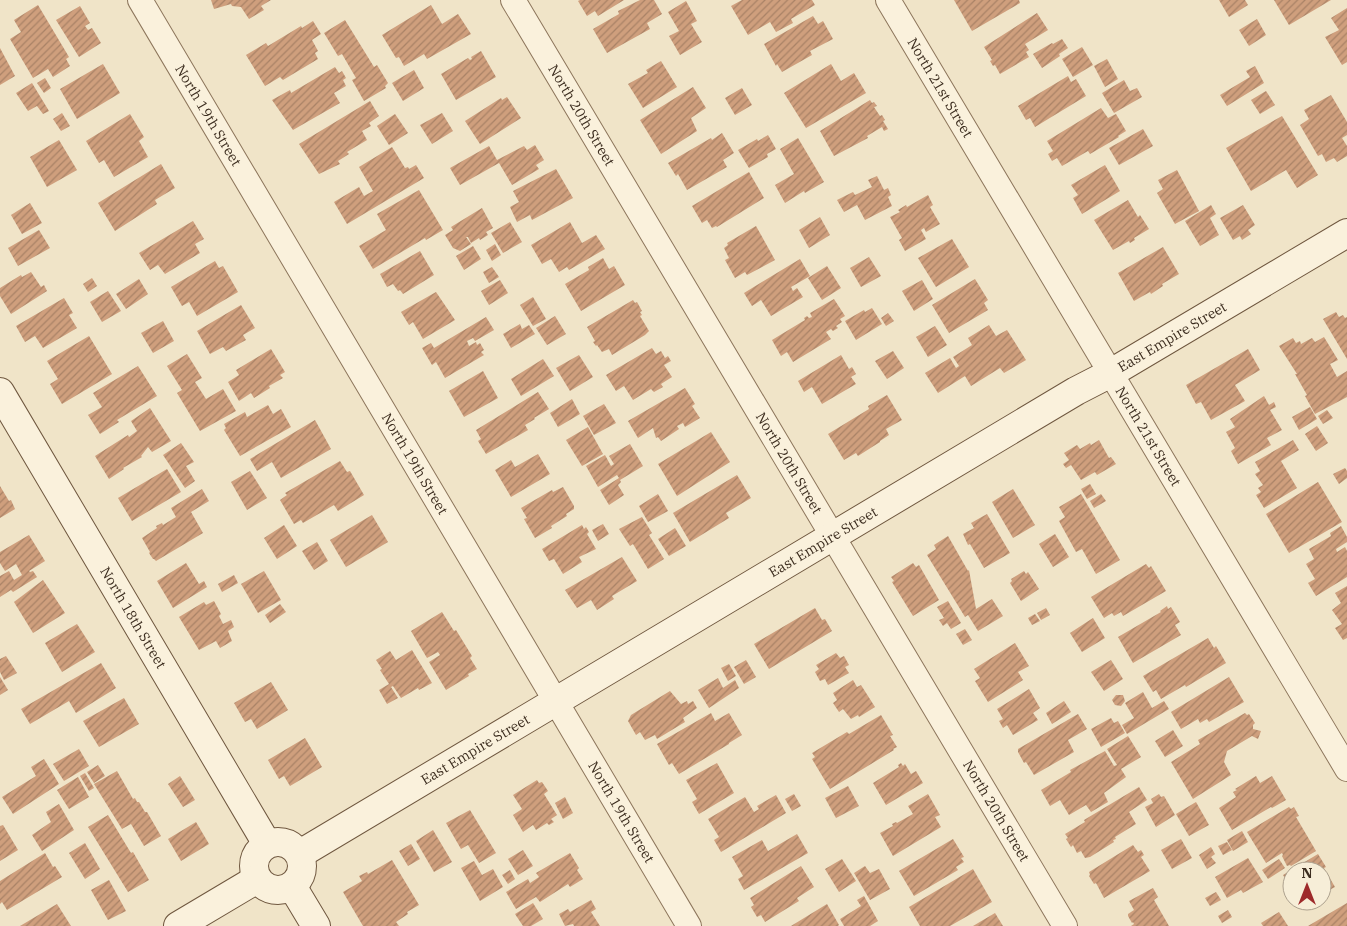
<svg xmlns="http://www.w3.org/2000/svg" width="1347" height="926" font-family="'IBM Plex Serif',serif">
  <defs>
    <pattern id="building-hatch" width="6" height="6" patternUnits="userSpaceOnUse" patternTransform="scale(1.25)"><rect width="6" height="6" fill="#cf9f7d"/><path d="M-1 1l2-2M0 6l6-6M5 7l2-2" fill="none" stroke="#a98266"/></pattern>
  </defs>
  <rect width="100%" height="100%" fill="#f0e4c8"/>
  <g fill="url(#building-hatch)">
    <polygon points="211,0 271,0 261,6 264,10 249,19 241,7 232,6 231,4 214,9"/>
    <polygon points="580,0 624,0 598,16 595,11 587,16 578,1"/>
    <polygon points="640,0 654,0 662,14 647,23 650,29 607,53 593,29 619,14 618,11"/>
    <polygon points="742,0 812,0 815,5 791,19 793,23 776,32 770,22 748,35 731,6"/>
    <polygon points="954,0 1019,0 1020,3 972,31"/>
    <polygon points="1219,0 1245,0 1248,5 1229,17"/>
    <polygon points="1274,0 1331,0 1289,25"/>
    <polygon points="686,1 697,21 691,24 702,42 680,55 669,36 679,31 668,12"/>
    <polygon points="38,5 69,57 66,59 70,66 53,77 48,69 33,78 10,39 21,32 14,20"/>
    <polygon points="431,5 442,24 458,14 471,34 427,59 424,54 404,66 399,57 396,58 382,35"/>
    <polygon points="80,6 90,23 85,26 88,30 92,28 101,43 79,57 56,20"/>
    <polygon points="1347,8 1347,62 1342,65 1325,37 1339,30 1331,18"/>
    <polygon points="1037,13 1048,30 1025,44 1029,50 1026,52 1029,57 1000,74 995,65 993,66 990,61 992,60 984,47"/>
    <polygon points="813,16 818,24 823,21 833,39 810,51 812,55 782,72 777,64 776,66 764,44"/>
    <polygon points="1257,19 1266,35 1249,46 1239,30"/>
    <polygon points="345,20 374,67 377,65 388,83 385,86 386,88 364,101 352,80 356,78 342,54 338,56 324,33"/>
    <polygon points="313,21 321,34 312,40 318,51 315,53 318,59 283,80 280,77 265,86 246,55 266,43 268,46 301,26 302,28"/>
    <polygon points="1062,39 1068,48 1059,54 1060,56 1042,68 1033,54 1052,43 1053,44"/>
    <polygon points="1082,47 1093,65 1073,77 1062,59"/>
    <polygon points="0,48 15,76 0,85"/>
    <polygon points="481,51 496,77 456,100 441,74 468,58 470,60 472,59 471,57"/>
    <polygon points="1107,59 1118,79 1105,87 1094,66"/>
    <polygon points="661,61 677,87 643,108 628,84 648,73 646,70"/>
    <polygon points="103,64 120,93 77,119 60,89"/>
    <polygon points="831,64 841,81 854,73 866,93 806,128 784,93"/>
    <polygon points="1255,66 1264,83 1227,106 1220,95 1250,77 1246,71"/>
    <polygon points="335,67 339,73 342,71 346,78 343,80 346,86 334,93 340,103 293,130 272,100 290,90 291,93"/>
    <polygon points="414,70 424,88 403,101 392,83"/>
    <polygon points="1068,76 1071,82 1076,79 1086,96 1035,127 1030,118 1026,120 1018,106"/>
    <polygon points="45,78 51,88 44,93 37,83"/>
    <polygon points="1124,80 1130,91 1137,88 1142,97 1114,113 1102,93"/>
    <polygon points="32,83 49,111 43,114 37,106 28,111 16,93"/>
    <polygon points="693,87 706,108 691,118 697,131 661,154 640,120"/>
    <polygon points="742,88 752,105 735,115 725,98"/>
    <polygon points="1266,91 1275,105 1260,114 1251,100"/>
    <polygon points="1331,95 1347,122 1347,135 1342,138 1347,146 1347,156 1337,162 1334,158 1326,162 1322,154 1318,156 1300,125 1309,119 1304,110"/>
    <polygon points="507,97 521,118 480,144 465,121 501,98 502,100"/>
    <polygon points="870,100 872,103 874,102 877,106 874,107 880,116 882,115 885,120 883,121 888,129 884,131 882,127 867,136 868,138 834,156 820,131"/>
    <polygon points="370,101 379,116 369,123 371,126 362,131 367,140 347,152 349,154 338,161 340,164 319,174 299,144"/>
    <polygon points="1101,108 1108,118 1116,114 1126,131 1118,136 1119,137 1090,154 1088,151 1062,166 1057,158 1052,161 1048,154 1053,151 1047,141"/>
    <polygon points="62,113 70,126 61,131 53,119"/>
    <polygon points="442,113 453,131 432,144 420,125"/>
    <polygon points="130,114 144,137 139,141 148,157 114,177 104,160 99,163 86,141"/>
    <polygon points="395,114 408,133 389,145 377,126"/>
    <polygon points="1282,116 1318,175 1297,188 1286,170 1251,191 1226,148"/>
    <polygon points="1143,129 1153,146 1119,165 1109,148"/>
    <polygon points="722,133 734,153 723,160 727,167 687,190 678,174 676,176 668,163 711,138 712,140"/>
    <polygon points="768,135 776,149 767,154 768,157 749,168 738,150 757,139 758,141"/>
    <polygon points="798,138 824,182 805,193 804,191 785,203 775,185 794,174 780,149"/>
    <polygon points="59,140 77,170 47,187 30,157"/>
    <polygon points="535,145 544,160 536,165 539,169 512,185 499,163 460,185 450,168 489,146 497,160 524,146 527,150"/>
    <polygon points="392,147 405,168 408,167 409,169 416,165 424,178 347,224 334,202 359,187 364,196 373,191 359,167"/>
    <polygon points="161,164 175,188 155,200 157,204 115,231 98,203"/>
    <polygon points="1105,165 1120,191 1082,214 1073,198 1078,195 1071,185"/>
    <polygon points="556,169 573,198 532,220 530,215 517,222 510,207 519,202 513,191"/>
    <polygon points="1177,170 1199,211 1175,224 1157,193 1163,189 1158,180"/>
    <polygon points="749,172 764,198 717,227 716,226 712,228 707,220 702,223 692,206"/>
    <polygon points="877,176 884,190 888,188 891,195 888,197 892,206 865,220 857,205 844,212 837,200 853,192 855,195 872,187 868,180"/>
    <polygon points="419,190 443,230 426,240 425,238 373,269 359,246 386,230 377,214"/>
    <polygon points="928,195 933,205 930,207 940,224 926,232 924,228 921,230 926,239 905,251 899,240 902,238 890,217 900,212 898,210 906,205 907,207"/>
    <polygon points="1128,200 1138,217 1140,215 1149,229 1134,238 1135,240 1130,243 1129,241 1113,250 1094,220"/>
    <polygon points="30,203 42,223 22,234 11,215"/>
    <polygon points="1211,205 1216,214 1210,218 1219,235 1200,246 1185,221"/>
    <polygon points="1243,205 1255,225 1248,230 1251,234 1242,240 1240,236 1233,240 1220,218"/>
    <polygon points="482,208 493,228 486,232 488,235 480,240 479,238 471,243 468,237 466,237 471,244 460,251 453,248 445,235 453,230 451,227"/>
    <polygon points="820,217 830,235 809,248 799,230"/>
    <polygon points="193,221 204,239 195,244 200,253 165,274 158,265 150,270 139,253"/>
    <polygon points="510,222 522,242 503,253 491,233"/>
    <polygon points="570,222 582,243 596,235 605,249 569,270 567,267 559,272 551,259 542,264 531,245"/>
    <polygon points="756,226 775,260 747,275 745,272 735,278 725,260 729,258 724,248 728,245 727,243"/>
    <polygon points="39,230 50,248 18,266 8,248"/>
    <polygon points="952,239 969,267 936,287 918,258"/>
    <polygon points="495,244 501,255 492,261 486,250"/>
    <polygon points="473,246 481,259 464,270 456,256"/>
    <polygon points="1163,247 1179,274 1162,284 1163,286 1151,294 1150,292 1134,301 1118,273"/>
    <polygon points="420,251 434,275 403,294 400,290 398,291 393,284 387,287 380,274"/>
    <polygon points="869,257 881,276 861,287 850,268"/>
    <polygon points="603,258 609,269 614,266 625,285 581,311 565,284 589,270 588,267"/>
    <polygon points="800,259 810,276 791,287 793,291 797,288 803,297 771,316 761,300 752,306 744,293"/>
    <polygon points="215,261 219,268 223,266 238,292 197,316 189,302 182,306 171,287"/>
    <polygon points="827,266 841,288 822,300 808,278"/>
    <polygon points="492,267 499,277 489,283 483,272"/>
    <polygon points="31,272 41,287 44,285 47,291 11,314 0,296 0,288 21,275 22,277"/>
    <polygon points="92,278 97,286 88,292 83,284"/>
    <polygon points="139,279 148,294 126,309 116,294"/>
    <polygon points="975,279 988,300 984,303 988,310 949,333 932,305"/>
    <polygon points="500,280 508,293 489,305 481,291"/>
    <polygon points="922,280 933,299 914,311 902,291"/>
    <polygon points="108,291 121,311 102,322 90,302"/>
    <polygon points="436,292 455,320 423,339 413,322 409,325 401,312"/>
    <polygon points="533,297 546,319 533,326 520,305"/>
    <polygon points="64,298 73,313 69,315 77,328 43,348 35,336 25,342 16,326"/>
    <polygon points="834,299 845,316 840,319 842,322 836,326 838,328 833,331 831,329 826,332 831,339 793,362 787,352 781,356 772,340 805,320 804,318 807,316 809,318 812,317 810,313"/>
    <polygon points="633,300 635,303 637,302 642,311 640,312 642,315 640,316 649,331 645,335 612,355 609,349 602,352 597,345 596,346 593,342 595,341 587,327"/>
    <polygon points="241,305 255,328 243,335 246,340 226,351 223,347 210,354 197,331"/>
    <polygon points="872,308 882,324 856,340 845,321 864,310 865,312"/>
    <polygon points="1336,312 1339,317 1343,315 1345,318 1347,317 1347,359 1323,319"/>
    <polygon points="888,313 894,321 886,326 881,318"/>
    <polygon points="555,316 566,334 547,345 536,328"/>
    <polygon points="486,317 494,330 475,341 473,338 467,341 469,346 476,342 477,345 480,343 484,350 481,352 484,355 445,378 436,362 432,365 422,348 431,343 434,348"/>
    <polygon points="163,321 174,341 153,353 141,333"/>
    <polygon points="520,324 522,329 529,325 535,334 511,348 503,334"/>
    <polygon points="989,325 996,336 1007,330 1026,360 1004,373 1000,368 971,386 965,376 938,393 925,373 950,358 956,368 959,366 953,357 972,345 968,338"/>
    <polygon points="935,326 947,345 928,357 916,337"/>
    <polygon points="89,336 112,374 62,404 50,384 58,379 47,361"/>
    <polygon points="1324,337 1338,360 1330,364 1337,377 1347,371 1347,397 1315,414 1305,396 1307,395 1295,374 1297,374 1279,346 1293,338 1296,343 1300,341 1301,344 1312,338 1315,342"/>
    <polygon points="652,348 656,354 661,351 665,358 668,356 671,361 664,365 672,377 661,384 663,387 654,392 651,389 633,400 624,386 616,391 606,375"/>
    <polygon points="271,349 285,372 280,375 283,378 269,386 270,388 254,398 251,393 239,401 228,382 239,375 236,370"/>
    <polygon points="1248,349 1260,370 1235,385 1245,401 1211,420 1201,402 1196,404 1186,385"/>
    <polygon points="893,351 904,368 887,379 875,361"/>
    <polygon points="187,354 202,378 195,382 206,399 223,389 236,411 200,431 177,393 182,390 167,366"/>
    <polygon points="579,355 593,377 570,391 556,368"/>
    <polygon points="841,355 849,369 852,367 856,374 851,377 856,384 822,404 812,387 804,392 798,381"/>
    <polygon points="543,359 554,376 521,396 511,379"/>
    <polygon points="138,366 157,396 117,420 119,422 100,434 88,415 102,407 93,393"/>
    <polygon points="483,371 498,398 464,417 449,391"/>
    <polygon points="685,388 695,404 692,406 700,418 685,427 683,423 677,426 679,429 661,441 658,437 656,438 653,428 638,438 628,421"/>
    <polygon points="538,392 549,409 534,418 535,419 525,425 528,430 486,454 478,441 481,439 476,430"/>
    <polygon points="887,395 902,420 886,429 889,435 880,441 880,442 858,456 856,453 844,460 828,434 869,409 868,406"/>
    <polygon points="1264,396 1269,405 1274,402 1276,407 1270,410 1282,430 1267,438 1271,445 1238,464 1231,451 1235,448 1226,432 1235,427 1230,419"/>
    <polygon points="572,399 580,414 558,427 550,413"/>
    <polygon points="604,404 616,423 594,435 583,416"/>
    <polygon points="268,405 273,414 281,409 291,427 240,456 224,430 226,428 224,424 245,412 247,417"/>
    <polygon points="1310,407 1317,419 1299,430 1292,417"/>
    <polygon points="150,408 171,441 152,452 148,447 141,456 142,457 123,468 124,469 109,479 95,456 128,435 129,437 137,431 131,421"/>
    <polygon points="1327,410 1333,418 1323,424 1318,416"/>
    <polygon points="315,420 331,449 281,478 272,462 257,471 250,459"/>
    <polygon points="1317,426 1328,443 1316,451 1305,434"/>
    <polygon points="588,427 603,454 582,466 566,440"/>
    <polygon points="711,432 730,462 677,496 658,464"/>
    <polygon points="1099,440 1109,458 1111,457 1116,464 1097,475 1095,472 1081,480 1071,465 1066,468 1063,464 1069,460 1064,453 1077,445 1080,449 1090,443 1091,445"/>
    <polygon points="1293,440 1299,450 1281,461 1297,488 1264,508 1256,495 1261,492 1258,488 1263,485 1255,474 1260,471 1255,462"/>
    <polygon points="181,443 194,462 186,466 195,481 185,488 163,455"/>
    <polygon points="630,444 643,466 620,480 621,482 618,485 624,495 609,505 600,490 619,478 617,475 598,487 586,466 605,455 611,466 614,464 609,456"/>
    <polygon points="538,454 550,474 511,497 495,470 511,460 515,467"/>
    <polygon points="340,461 347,472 350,471 364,495 338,511 334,505 303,523 301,520 294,524 280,500 287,495 285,493"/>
    <polygon points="1345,468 1347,471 1347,478 1339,484 1333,474"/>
    <polygon points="167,469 181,492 132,521 118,498"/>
    <polygon points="250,471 267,498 247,510 231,482"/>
    <polygon points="737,475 751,498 726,513 729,518 690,542 673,513"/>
    <polygon points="1318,482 1342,522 1289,553 1266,514"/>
    <polygon points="1090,484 1096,494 1087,499 1081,489"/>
    <polygon points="0,486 9,501 11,500 15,509 0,518"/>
    <polygon points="563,487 574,506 574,509 566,514 567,516 551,526 552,528 535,538 524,519 527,518 521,508 552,490 553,492"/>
    <polygon points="202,489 209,501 191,512 203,533 156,561 154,559 153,559 149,553 150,552 142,538 157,528 156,526 162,523 163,525 176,517 171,508"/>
    <polygon points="1013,489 1035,525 1013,538 992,502"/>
    <polygon points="658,494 668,511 648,522 639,506"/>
    <polygon points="1081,494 1120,560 1096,574 1082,549 1076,552 1059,521 1065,517 1059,507"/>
    <polygon points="1101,494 1106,501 1094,508 1090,501"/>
    <polygon points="987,514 1010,553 984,568 970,544 968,545 963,534 974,528 971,523"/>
    <polygon points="372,515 388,542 346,567 330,540"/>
    <polygon points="642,517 652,533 649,535 664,559 648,569 633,544 630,546 619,529"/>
    <polygon points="603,524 609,534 598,541 592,530"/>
    <polygon points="284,525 297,546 277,559 264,538"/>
    <polygon points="582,525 584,529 586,527 589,532 587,534 596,549 579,557 582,562 563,574 554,559 549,561 542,549"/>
    <polygon points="1341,526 1347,537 1347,542 1336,549 1337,552 1345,547 1347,551 1347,577 1316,596 1308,583 1315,579 1306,564 1314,559 1309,549 1331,536 1330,533"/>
    <polygon points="675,528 686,546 669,556 658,539"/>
    <polygon points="1055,534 1069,557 1053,567 1039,544"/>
    <polygon points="29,535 45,561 29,571 30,572 33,571 37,577 13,592 11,590 0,597 0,576 9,571 14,580 22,575 16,564 5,571 0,563 0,552"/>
    <polygon points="948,536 968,571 969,570 976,609 992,599 1003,616 978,631 968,615 965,617 927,555 936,549 934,545"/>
    <polygon points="317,542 328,561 314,570 302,551"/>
    <polygon points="622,557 637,581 612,596 614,599 597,610 591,600 577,608 565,590"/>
    <polygon points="186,563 199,584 204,581 207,587 173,608 157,581"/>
    <polygon points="913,563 916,567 919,565 939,600 913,616 892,582 894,581 891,577"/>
    <polygon points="1146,564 1149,568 1151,566 1166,591 1123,616 1121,612 1114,616 1112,613 1104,618 1091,597"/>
    <polygon points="264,571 281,600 258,613 241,584"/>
    <polygon points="1024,571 1026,574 1028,572 1039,589 1021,601 1010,583 1012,581 1011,579"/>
    <polygon points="234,575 238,583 222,592 218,584"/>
    <polygon points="43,580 65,613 33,633 14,602"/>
    <polygon points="1347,586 1347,638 1343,640 1335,628 1342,624 1332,610 1341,603 1335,593"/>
    <polygon points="214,601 221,614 219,616 223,624 231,620 234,627 228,631 232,641 220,648 216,641 199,650 179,617 204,602 206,605"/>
    <polygon points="948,601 961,623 951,629 947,623 943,626 939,620 944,618 937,607"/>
    <polygon points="280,604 286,612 270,623 265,615"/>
    <polygon points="1167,606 1168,609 1171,607 1180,622 1175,625 1181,635 1133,663 1118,637 1161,612 1160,611"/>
    <polygon points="815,608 822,620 825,619 832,631 769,669 754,644"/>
    <polygon points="1046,608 1050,615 1041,620 1037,613"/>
    <polygon points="442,612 454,631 456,630 472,656 470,658 477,669 468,674 469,676 446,690 429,662 440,655 438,652 427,658 411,631"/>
    <polygon points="1035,614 1040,621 1032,625 1028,618"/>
    <polygon points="1093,618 1105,638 1082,652 1070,633"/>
    <polygon points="77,624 95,652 62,672 45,643"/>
    <polygon points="965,629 972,640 963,645 956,634"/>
    <polygon points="1208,638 1214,648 1216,646 1226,663 1186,687 1185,685 1161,699 1156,690 1153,692 1143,676"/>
    <polygon points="1015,643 1029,666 1018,672 1023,680 988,702 975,681 980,678 974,669"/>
    <polygon points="412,650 432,683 419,690 418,688 401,698 393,686 391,687 398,698 387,704 379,690 389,684 380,670 382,669 376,660 390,651 396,660"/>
    <polygon points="836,653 840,658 844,656 849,665 845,667 849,673 828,685 825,679 820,681 815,672 819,669 816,665"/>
    <polygon points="6,656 17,673 4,680 0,672 0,659"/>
    <polygon points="746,660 756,677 744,684 734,667"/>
    <polygon points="1111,660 1123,679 1104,691 1091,672"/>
    <polygon points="101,663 116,688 76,713 69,701 30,724 21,709"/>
    <polygon points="729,664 736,676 728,681 721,668"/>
    <polygon points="0,677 8,690 0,695"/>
    <polygon points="1229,677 1244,702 1209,722 1207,719 1200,723 1198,719 1181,729 1171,712"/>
    <polygon points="718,678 723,688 735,680 739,688 709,708 698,690"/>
    <polygon points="853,680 857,687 861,685 875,707 859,717 858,715 851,719 843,709 839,712 833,703 837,700 833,693"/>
    <polygon points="271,682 288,710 257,729 251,719 245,722 234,703"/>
    <polygon points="1029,689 1040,708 1033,713 1038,720 1013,735 1007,725 1003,728 999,721 1003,719 997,709"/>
    <polygon points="670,691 681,704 687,701 688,704 693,701 697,708 683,718 685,722 657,739 655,735 645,740 640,732 636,735 628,721 631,715"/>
    <polygon points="1143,692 1152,708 1164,701 1169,709 1127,734 1122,725 1134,718 1125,703"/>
    <polygon points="1116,695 1123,695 1125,701 1121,706 1115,705 1112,700"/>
    <polygon points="124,698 139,724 99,747 83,721"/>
    <polygon points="1064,701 1071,712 1052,724 1046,713"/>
    <polygon points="711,713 715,721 729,713 742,735 729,743 729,744 679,774 672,763 669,765 657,744"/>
    <polygon points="1245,713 1247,715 1249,714 1255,723 1253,725 1253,729 1261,731 1258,739 1252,736 1227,751 1224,762 1231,775 1193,799 1171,762 1200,744 1198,740"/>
    <polygon points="1078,714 1087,729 1068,740 1074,752 1034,775 1026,762 1024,763 1018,752 1018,749"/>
    <polygon points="881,715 893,735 890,736 897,747 893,749 894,750 830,789 812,759 815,757 812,753 847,732 849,734"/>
    <polygon points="1111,718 1114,723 1118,721 1125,733 1101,747 1091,729"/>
    <polygon points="1173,730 1183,746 1165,757 1155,741"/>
    <polygon points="1128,736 1141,757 1121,769 1126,777 1104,793 1108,802 1091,812 1086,805 1069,815 1060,800 1050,806 1041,790 1071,772 1070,770 1105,751 1114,766 1117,765 1107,749"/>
    <polygon points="305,738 322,767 290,786 284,776 279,779 268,760"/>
    <polygon points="79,749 89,766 64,781 53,764"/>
    <polygon points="44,759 59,784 13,814 2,797 36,776 31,767"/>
    <polygon points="717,763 734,793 699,814 692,802 697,799 686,780"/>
    <polygon points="901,763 903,766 905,764 911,774 916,771 923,783 886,805 873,783 899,767 898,765"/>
    <polygon points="98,765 105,776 94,783 87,772"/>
    <polygon points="117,771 133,799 135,798 137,802 139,802 145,812 147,812 161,836 144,846 131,824 122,829 94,784"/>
    <polygon points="85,773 94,788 89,791 80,776"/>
    <polygon points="180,776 195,800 183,807 168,784"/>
    <polygon points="1256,776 1260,783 1272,776 1286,800 1272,808 1271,807 1232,830 1219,808 1236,797 1233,792 1237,790 1235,789"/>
    <polygon points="78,777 89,797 69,809 57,790"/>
    <polygon points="537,780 539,783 542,782 548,791 544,794 557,815 551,819 554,822 549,825 547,823 536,830 533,825 523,832 513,815 522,809 513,795"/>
    <polygon points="848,786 859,806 836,818 825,798"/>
    <polygon points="1139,787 1147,800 1129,812 1136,824 1115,837 1116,839 1113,840 1114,842 1090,857 1085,858 1081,851 1077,853 1073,845 1071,847 1066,839 1068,838 1065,834 1085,822 1084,820"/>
    <polygon points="794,794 801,806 792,811 785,799"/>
    <polygon points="928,794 940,815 935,817 941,827 893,856 880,833 893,826 892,824 896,822 897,823 913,814 908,806"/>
    <polygon points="1159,794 1161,797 1164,796 1175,815 1156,827 1145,807 1153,803 1151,799"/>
    <polygon points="776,795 786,813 721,852 714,840 719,837 708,819 745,797 754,812 759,809 757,806"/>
    <polygon points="565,797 573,813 563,819 555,803"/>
    <polygon points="1196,802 1209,825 1189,836 1176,814"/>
    <polygon points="59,804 74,830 42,851 32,835 51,822 46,812"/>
    <polygon points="1289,807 1291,809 1294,807 1299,816 1296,817 1316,851 1291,866 1290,865 1287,866 1282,856 1283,855 1282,853 1266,863 1247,832"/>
    <polygon points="470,810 496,853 479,863 468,845 461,849 446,823"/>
    <polygon points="108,815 131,853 133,852 149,880 128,892 88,827"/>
    <polygon points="196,822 209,844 181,861 168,839"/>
    <polygon points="3,825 18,850 0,861 0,826"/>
    <polygon points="433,830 452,862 434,872 416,841"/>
    <polygon points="1242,831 1248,842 1233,851 1227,840"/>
    <polygon points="797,834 808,853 744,890 738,879 743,876 732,857 762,840 768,851"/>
    <polygon points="953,839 964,857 961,858 964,862 956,867 958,870 914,896 899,871"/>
    <polygon points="1181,839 1192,858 1172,869 1161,850"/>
    <polygon points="1227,842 1232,850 1223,855 1218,846"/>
    <polygon points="85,843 100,869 85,879 69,853"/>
    <polygon points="411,844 420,859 408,866 399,851"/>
    <polygon points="1133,845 1138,852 1141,850 1144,855 1141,857 1150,871 1104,898 1096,883 1094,884 1089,876 1090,875 1089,872"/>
    <polygon points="1211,847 1215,854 1211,857 1216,863 1207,869 1199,855"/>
    <polygon points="523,850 533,866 518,875 508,859"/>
    <polygon points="45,853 53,867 55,866 62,877 7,910 2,902 0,904 0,881"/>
    <polygon points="570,853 579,868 577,870 583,879 570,887 568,884 540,902 536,897 516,909 506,892 528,879 530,883 539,877 536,873"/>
    <polygon points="1318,854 1326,867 1324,868 1335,887 1322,894 1322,871 1292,871 1292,890 1283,875"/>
    <polygon points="1248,858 1263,882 1243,893 1241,890 1227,898 1215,877"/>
    <polygon points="842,859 856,881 839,892 825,869"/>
    <polygon points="1279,859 1285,868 1268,879 1262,870"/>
    <polygon points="392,860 419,905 407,912 408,914 396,922 399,926 363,926 343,892 362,881 359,876 367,872 368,874"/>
    <polygon points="474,861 482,875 493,869 503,887 480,901 461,868"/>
    <polygon points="801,866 814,887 797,898 799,901 765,922 761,915 757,917 751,907 754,905 750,898"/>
    <polygon points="865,866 870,873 879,869 890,889 870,900 854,873"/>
    <polygon points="973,869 992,902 950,926 920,926 909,907"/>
    <polygon points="510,870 515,879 508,884 502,875"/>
    <polygon points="109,880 126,911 108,920 91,890"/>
    <polygon points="1153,888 1158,897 1154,900 1169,926 1131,926 1134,924 1133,922 1132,923 1128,916 1128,914 1134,910 1129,901"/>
    <polygon points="1216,892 1221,900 1210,906 1205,898"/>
    <polygon points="864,896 878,921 870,926 844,926 840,919 861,906 857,900"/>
    <polygon points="591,900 596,909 591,912 600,926 574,926 573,924 565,926 559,914 568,909 570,912"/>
    <polygon points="533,903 543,919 531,926 523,926 515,914"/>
    <polygon points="1347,903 1347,926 1308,926"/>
    <polygon points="57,904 71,926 20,926"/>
    <polygon points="827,904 839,925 838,926 791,926"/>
    <polygon points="1228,910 1232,917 1222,923 1218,916"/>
    <polygon points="1279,912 1288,926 1263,926 1261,923"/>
    <polygon points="995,913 1003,926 973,926"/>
  </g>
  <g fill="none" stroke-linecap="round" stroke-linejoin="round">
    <g stroke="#8d765c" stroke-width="26">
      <g id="street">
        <path id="s1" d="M 140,0 L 689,926"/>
        <path id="s2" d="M 513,0 L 1065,926"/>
        <path id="s3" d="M 888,0 L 1347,769"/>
      </g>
    </g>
    <g stroke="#6f573f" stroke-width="30">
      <g id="secondary">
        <path id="s4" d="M 0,392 L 267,844"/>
        <circle cx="278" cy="866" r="24"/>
        <path id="s5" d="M 300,854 L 1076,391 L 1111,373 L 1347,233"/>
        <polyline points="292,886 316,926"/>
        <polyline points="178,926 257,879"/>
      </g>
    </g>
    <use href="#street" stroke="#faf1dc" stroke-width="24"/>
    <use href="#secondary" stroke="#faf1dc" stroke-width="28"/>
  </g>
  <g text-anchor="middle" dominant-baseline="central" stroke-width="4.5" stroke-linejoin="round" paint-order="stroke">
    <g font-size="14" fill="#3d2e20" stroke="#f7eed8">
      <text stroke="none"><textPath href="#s3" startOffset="102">North 21st Street</textPath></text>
      <text stroke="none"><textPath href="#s1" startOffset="134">North 19th Street</textPath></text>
      <text stroke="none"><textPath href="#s2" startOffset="134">North 20th Street</textPath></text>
      <text stroke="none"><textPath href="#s5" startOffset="1014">East Empire Street</textPath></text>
      <text stroke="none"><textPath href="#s3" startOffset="508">North 21st Street</textPath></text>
      <text stroke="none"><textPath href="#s1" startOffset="539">North 19th Street</textPath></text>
      <text stroke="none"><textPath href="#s2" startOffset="539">North 20th Street</textPath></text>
      <text stroke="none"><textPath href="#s5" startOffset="609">East Empire Street</textPath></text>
      <text stroke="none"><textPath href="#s4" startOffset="262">North 18th Street</textPath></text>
      <text stroke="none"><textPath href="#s5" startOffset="204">East Empire Street</textPath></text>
      <text stroke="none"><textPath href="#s2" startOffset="944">North 20th Street</textPath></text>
      <text stroke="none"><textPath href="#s1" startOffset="944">North 19th Street</textPath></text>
    </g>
  </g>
  <g transform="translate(1307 886)"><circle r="24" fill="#f7eed8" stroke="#ada18e"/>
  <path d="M0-4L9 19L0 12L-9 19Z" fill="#9e2a2b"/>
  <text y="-8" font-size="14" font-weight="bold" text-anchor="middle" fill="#3d2e20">N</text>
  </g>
</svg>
